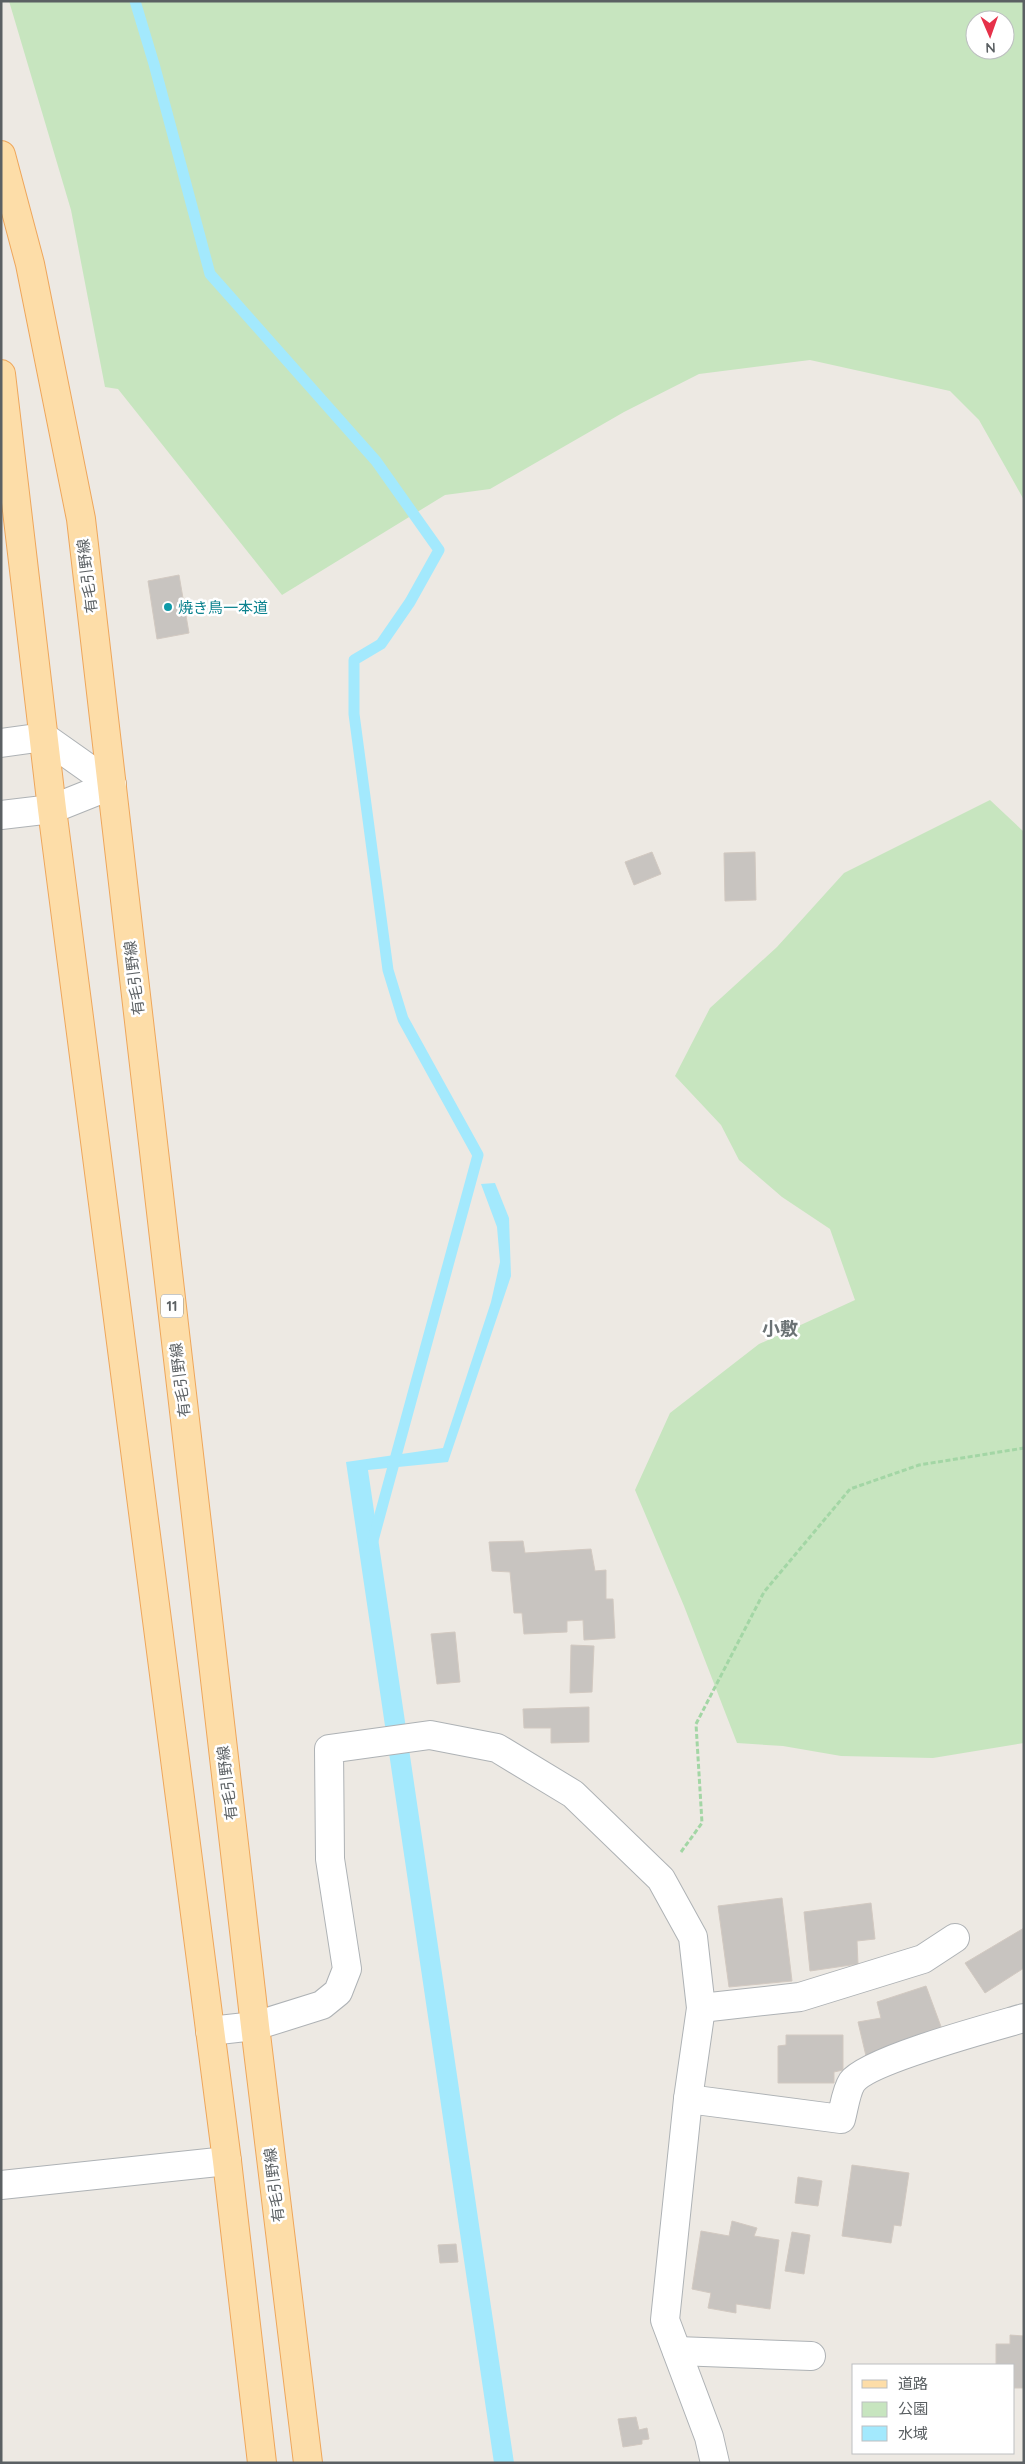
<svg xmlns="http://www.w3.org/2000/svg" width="1025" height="2464" font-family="Quicksand,'Noto Sans JP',sans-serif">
  <rect width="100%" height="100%" fill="#ede9e3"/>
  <g fill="#c7e5bf" fill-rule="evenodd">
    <path d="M 9,1 L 1024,1 L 1024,500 L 979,420 L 950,391 L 810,360 L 699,374 L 624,412 L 490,489 L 445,495 L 282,595 L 118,389 L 105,387 L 71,210 ZM 975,20 L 1005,20 L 1005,50 L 975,50 Z"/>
    <polygon points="990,800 1024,832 1024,1743 933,1758 841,1756 783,1746 737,1743 684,1606 635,1490 670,1413 759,1344 855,1300 830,1229 782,1197 739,1160 721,1125 675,1076 710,1008 777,947 844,873"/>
  </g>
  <polygon fill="#a3e9fd" points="495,1183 509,1218 511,1276 448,1462 368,1470 514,2463 494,2463 346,1462 443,1448 491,1302 500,1262 497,1227 481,1184"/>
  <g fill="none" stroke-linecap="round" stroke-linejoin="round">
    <polyline stroke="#a3e9fd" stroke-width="11" points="135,1 154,64 210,274 376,461 439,550 410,602 381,644 354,660 354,714 388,970 403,1019 478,1155 372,1544"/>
  </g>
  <g fill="#c8c4c0" stroke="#d2c9c1">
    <polygon points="179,575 189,633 157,639 148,581"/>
    <polygon points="652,852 661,874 634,885 625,862"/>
    <polygon points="755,852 756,900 725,901 724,853"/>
    <polygon points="523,1541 525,1553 591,1549 595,1571 606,1570 606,1599 613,1599 615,1638 584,1640 583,1620 567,1621 567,1632 524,1634 522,1613 514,1613 510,1572 492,1571 489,1542"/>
    <polygon points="455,1632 460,1682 437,1684 431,1634"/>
    <polygon points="571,1645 594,1646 592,1692 570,1693"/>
    <polygon points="589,1707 589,1742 551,1743 551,1728 524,1728 523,1709"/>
    <polygon points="782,1898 792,1981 729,1987 718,1906"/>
    <polygon points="871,1903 875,1939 857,1941 858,1964 810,1971 804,1912"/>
    <polygon points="1024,1928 1024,1968 985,1993 965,1963"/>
    <polygon points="926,1986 943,2032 866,2056 858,2022 881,2018 877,2002"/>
    <polygon points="786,2035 843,2035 843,2070 834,2072 834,2083 778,2083 778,2046 786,2045"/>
    <polygon points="852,2165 909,2173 901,2226 894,2225 891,2243 842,2236"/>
    <polygon points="798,2177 822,2181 818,2206 795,2203"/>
    <polygon points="732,2221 757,2228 754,2236 779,2240 770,2309 736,2304 736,2313 708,2308 711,2293 692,2289 701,2231 729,2236"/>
    <polygon points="792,2232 810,2235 804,2274 785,2271"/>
    <polygon points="456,2244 458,2262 440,2263 438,2245"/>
    <polygon points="1010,2335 1024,2336 1024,2388 1014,2388 1014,2365 996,2365 996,2344 1010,2344"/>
    <polygon points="636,2417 639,2430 647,2428 649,2439 642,2440 642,2444 623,2447 618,2419"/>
  </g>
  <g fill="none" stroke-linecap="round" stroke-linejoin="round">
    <g stroke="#aeb2b5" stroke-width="30">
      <g id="minor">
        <polyline points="701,2008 800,1997 923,1959 955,1938"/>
        <polyline points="210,2031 255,2026 322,2005 338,1992 347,1969 330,1859 329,1749 430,1735 497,1748 573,1794 661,1879 693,1937 701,2008 688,2099 665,2320 709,2437 715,2463"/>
        <path d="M 688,2099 L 841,2119 C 844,2108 846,2091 852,2082 C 868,2060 993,2027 1024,2018"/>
        <polyline points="1,2185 227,2161"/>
        <polyline points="677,2351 811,2356"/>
      </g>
    </g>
    <g stroke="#aeb2b5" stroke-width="30">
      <g id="tertiary">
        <polyline points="1,743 44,737 112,785"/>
        <polyline points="1,815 52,809 112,785"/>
      </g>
    </g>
    <g stroke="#eea65b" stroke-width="30">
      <g id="primary">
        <polyline points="1,155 30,264 81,519 255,2026 308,2463"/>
        <polyline points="1,374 52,809 227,2161 262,2463"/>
      </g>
    </g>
    <polyline stroke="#a3d6a5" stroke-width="3" stroke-dasharray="5 2.5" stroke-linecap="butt" points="681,1852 702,1823 696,1724 764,1592 850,1489 919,1465 1024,1448"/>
    <use href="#minor" stroke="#fff" stroke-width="28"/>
    <use href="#tertiary" stroke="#fff" stroke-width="28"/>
    <use href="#primary" stroke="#fddda8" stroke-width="28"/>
  </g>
  <circle fill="#0f9aa8" stroke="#fff" stroke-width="2" cx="168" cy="607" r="5"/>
  <g text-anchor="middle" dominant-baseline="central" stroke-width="5" stroke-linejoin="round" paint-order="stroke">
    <rect fill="#fff" stroke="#8c9092" stroke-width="1" x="161" y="1294.5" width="22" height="23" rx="4"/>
    <g font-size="14" font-weight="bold" fill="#5b6063">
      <text x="172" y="1306">11</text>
    </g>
    <g font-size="15" fill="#5b6063" stroke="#fff">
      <text transform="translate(87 576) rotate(-97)">有毛引野線</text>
      <text transform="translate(134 978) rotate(-97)">有毛引野線</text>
      <text transform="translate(180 1380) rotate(-97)">有毛引野線</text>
      <text transform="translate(227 1783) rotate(-97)">有毛引野線</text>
      <text transform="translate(274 2185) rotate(-97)">有毛引野線</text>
    </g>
    <g font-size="15" fill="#0d838f" stroke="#fff" text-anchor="start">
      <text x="178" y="607">焼き鳥一本道</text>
    </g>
    <g font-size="18" font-weight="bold" fill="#6c7375" stroke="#fff">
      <text x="780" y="1328">小敷</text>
    </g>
  </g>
  <rect width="1025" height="2464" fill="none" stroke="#5b6063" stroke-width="5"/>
  <rect x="852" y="2364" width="162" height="90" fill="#ffffff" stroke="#bdbfc1"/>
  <rect x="862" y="2380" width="25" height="8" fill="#fddda8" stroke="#bdbfc1"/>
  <text x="898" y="2389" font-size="15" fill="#5b6063">道路</text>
  <rect x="862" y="2402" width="25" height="15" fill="#c7e5bf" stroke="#bdbfc1"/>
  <text x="898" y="2414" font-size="15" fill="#5b6063">公園</text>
  <rect x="862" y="2426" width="25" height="15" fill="#a3e9fd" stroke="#bdbfc1"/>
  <text x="898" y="2439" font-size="15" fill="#5b6063">水域</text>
  <g transform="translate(990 35) rotate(178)"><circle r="24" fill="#ffffff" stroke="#bdbfc1"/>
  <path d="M0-4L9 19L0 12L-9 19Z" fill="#e63149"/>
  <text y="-8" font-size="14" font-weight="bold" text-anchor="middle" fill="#5b6063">N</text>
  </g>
</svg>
